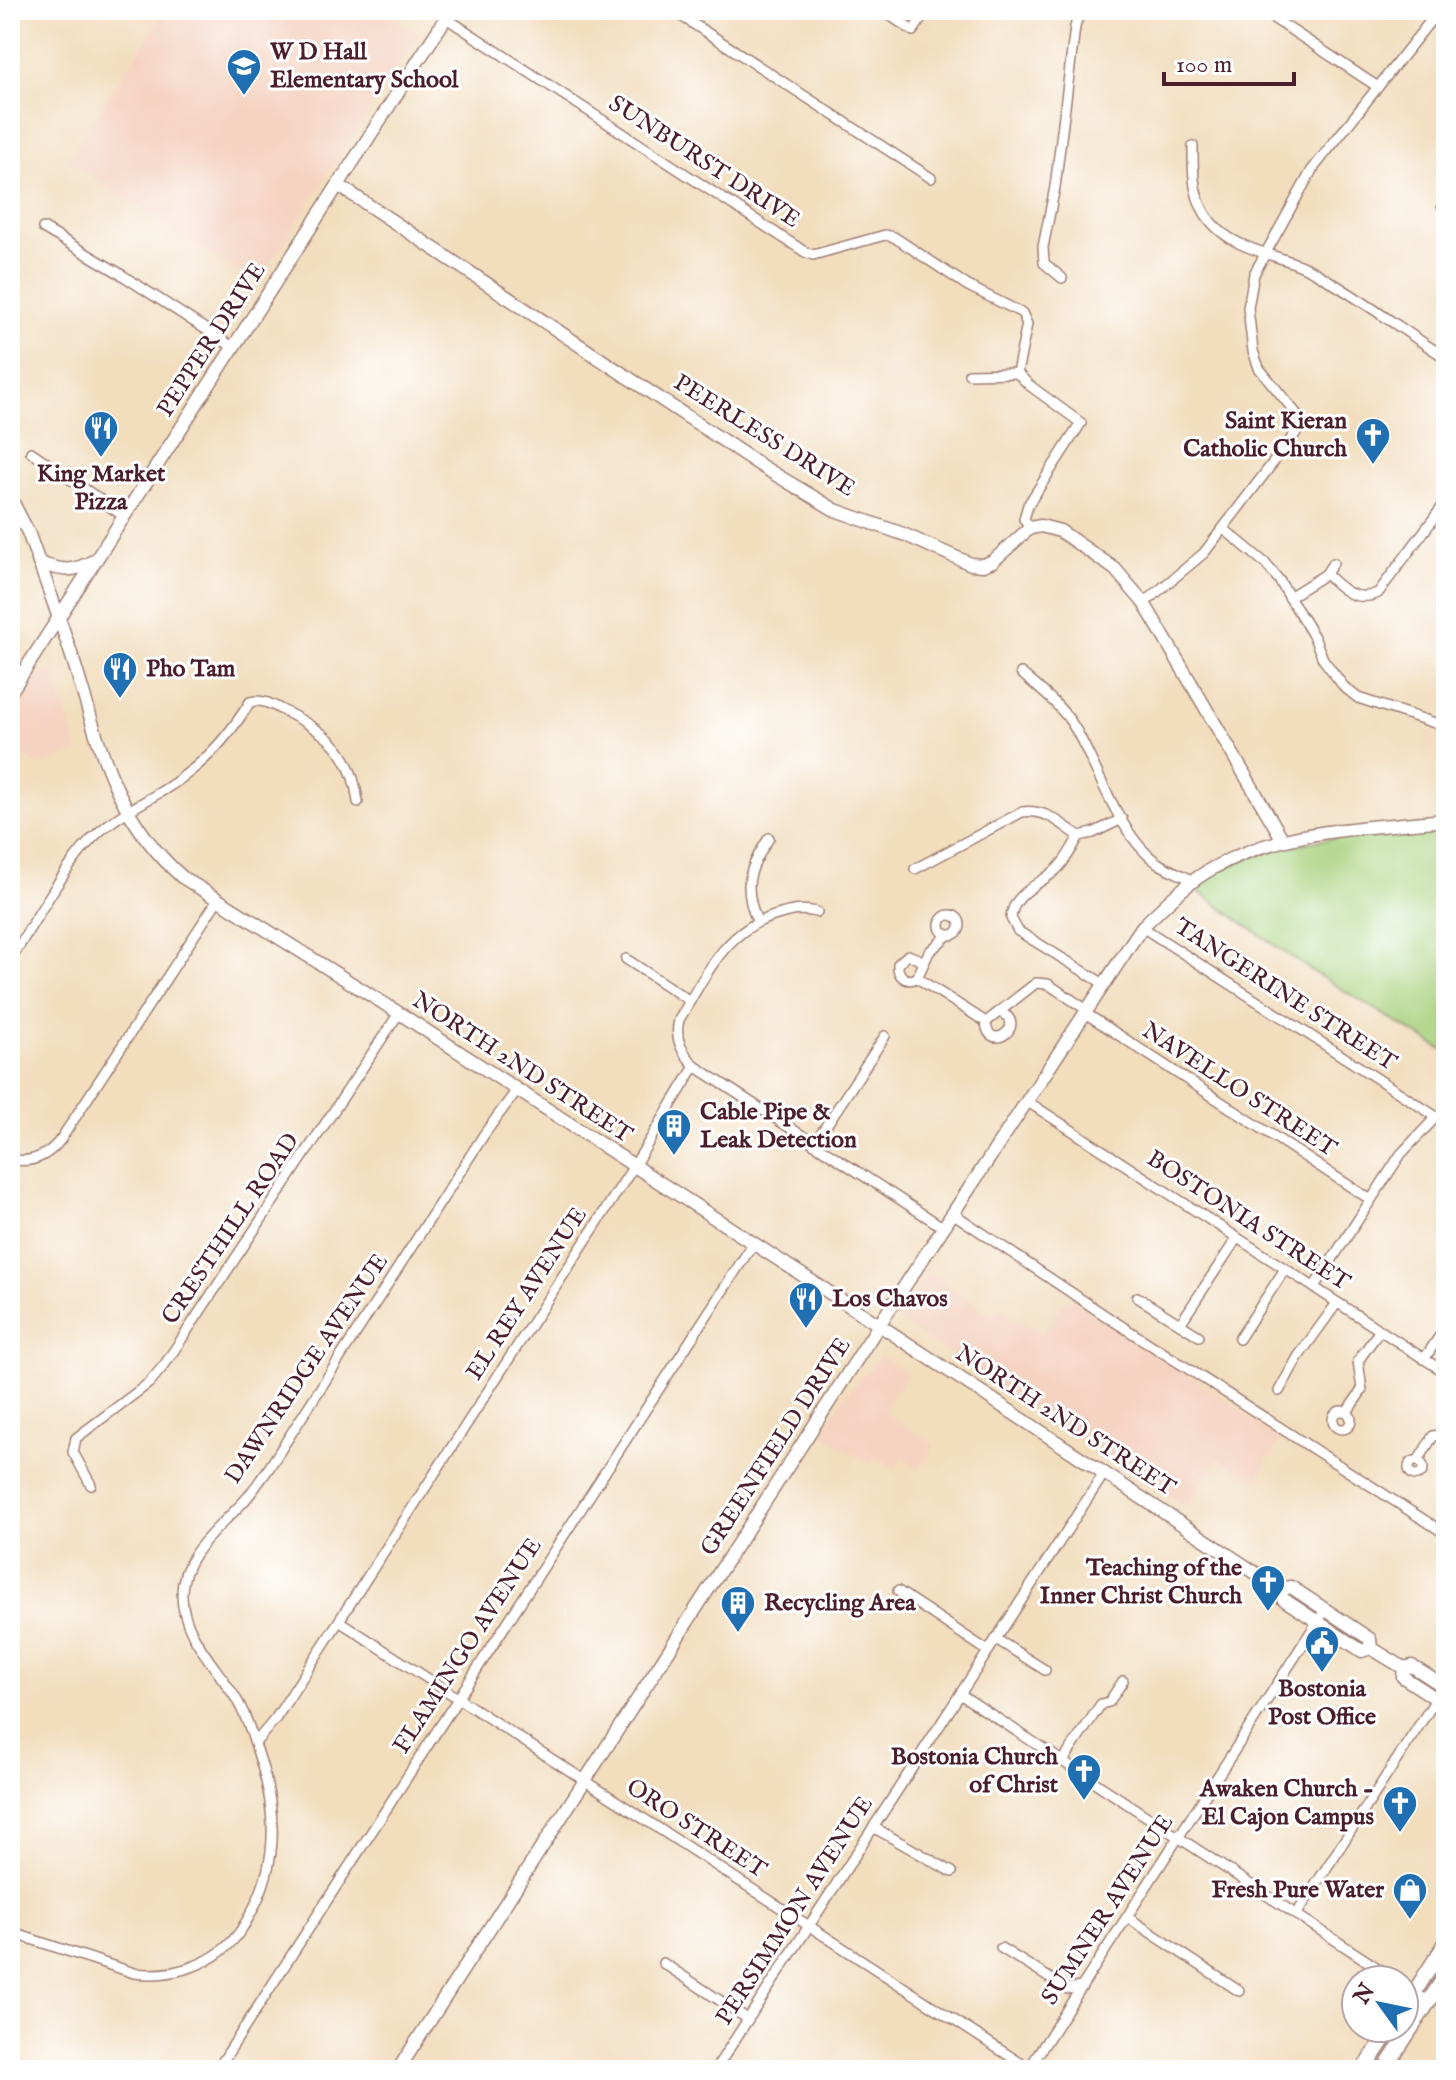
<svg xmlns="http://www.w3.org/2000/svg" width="1456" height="2080" font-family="'IM FELL English',serif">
  <rect width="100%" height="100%" fill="#fff"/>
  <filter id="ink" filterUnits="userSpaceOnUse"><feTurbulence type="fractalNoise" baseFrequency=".0125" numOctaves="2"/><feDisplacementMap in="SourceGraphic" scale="16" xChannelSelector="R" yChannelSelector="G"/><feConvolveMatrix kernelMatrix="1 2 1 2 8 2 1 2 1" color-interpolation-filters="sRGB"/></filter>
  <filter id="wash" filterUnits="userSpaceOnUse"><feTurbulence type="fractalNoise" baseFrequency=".006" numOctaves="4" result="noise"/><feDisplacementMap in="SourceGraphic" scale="32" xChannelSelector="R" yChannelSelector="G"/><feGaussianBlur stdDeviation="1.8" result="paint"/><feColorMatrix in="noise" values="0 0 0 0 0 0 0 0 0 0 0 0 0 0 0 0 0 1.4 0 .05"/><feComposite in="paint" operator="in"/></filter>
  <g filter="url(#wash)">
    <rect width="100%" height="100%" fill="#f2ddbd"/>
    <g fill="#f5d3c1">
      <polygon points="166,10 382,10 419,35 256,284 67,160"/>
      <polygon points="49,669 54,674 78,752 37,765 10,748 10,720 37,677"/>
      <polygon points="928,1271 992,1316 998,1307 1042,1334 1068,1297 1283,1436 1256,1481 1218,1458 1187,1507 897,1321"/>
      <polygon points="880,1356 907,1373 883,1412 934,1445 919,1469 902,1457 895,1468 876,1456 870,1464 821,1433 846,1394"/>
    </g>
    <path fill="#a7d17d" stroke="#787854" stroke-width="2" d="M 1446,828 L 1446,1052 L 1310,970 L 1192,887 C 1267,836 1359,836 1446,828 Z"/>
  </g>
  <g filter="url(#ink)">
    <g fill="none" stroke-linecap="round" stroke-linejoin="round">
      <g stroke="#9e7e74" stroke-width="12">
        <g id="street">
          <polyline points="672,10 931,178"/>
          <polyline points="882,10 913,31 927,10"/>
          <polyline points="1261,10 1378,87"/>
          <polyline points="446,18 805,252 813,255 885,235 894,237 968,286 1022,313 1027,324 1017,373 969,374"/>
          <path d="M 1193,146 C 1193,174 1192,199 1211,222 C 1238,254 1283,253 1316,273 C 1361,299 1403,330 1446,358"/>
          <polyline points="1442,206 1446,209"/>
          <polyline points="43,228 119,273 233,347"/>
          <polyline points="1062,278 1044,263 1043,247 1055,187 1075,27 1080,10"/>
          <polyline points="1017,373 1029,385 1081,423 1028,505 1024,519 1030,528"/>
          <polyline points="31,452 125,517"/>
          <polyline points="1224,529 1265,563 1279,580 1314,637 1323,659 1344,687 1358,698 1441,725 1446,729"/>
          <path d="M 1326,574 C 1341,589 1355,603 1378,593 L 1446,502"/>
          <polyline points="1289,597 1326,574 1333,563"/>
          <polyline points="1144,603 1204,553 1298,430 1300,418 1259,368 1253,351 1248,308 1254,274 1312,170 1439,10"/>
          <path d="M 1021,673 C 1041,690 1063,707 1076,730 C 1099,770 1121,841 1161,865 C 1171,871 1183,875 1194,881"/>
          <path d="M 1079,836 C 1073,847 1067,859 1058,868 C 1042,884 1013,892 1011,918 L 1018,931 L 1104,984"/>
          <path d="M 915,869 L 1022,812 C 1046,809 1060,823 1079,836 L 1093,833 L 1122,819"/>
          <path d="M 817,912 C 800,908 790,911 774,916 C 725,930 703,979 679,1020 C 674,1040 682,1052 695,1066 L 944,1228"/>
          <circle cx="950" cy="925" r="10"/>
          <path d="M 757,921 C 742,885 749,869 769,838"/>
          <polyline points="1142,927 1446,1123"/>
          <polyline points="948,935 929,952 917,978 986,1022 1036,983 1048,984 1087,1010"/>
          <polyline points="626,959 690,1001"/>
          <path d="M 10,961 C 33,924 61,873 89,842 C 114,814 151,801 180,779 C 210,758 231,733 250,702 C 263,698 274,706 286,712 C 328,733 352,752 358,802"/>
          <path d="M 917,978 C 906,983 897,976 898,964 L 908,955 L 923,961"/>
          <polyline points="1085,1013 1371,1200"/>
          <path d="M 986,1022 C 988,1056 1031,1023 999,1012"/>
          <polyline points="1028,1102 1446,1373"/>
          <polyline points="814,1144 885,1036"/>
          <path d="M 10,1159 C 31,1164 48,1156 61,1139 L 217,901"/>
          <polyline points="954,1214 1109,1318 1446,1534"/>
          <polyline points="1314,1287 1401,1154 1436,1117"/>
          <polyline points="1137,1297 1199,1336"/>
          <polyline points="1180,1324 1237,1238"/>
          <polyline points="1239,1339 1285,1269"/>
          <polyline points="1424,1359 1446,1327"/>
          <polyline points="1279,1391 1298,1357 1337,1303"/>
          <circle cx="1342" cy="1420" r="9"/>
          <polyline points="1347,1412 1362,1390 1358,1361 1380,1330"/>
          <circle cx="1416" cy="1468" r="7"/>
          <polyline points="1418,1461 1433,1436 1446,1434"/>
          <polyline points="91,1485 73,1452 76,1438 149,1383 165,1364 399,1013"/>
          <polyline points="898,1591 988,1651"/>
          <polyline points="339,1621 1031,2070"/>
          <polyline points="996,1639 1045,1670"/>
          <polyline points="960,1694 1396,1980"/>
          <polyline points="255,1743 276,1718 634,1166 695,1066"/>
          <polyline points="1063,1761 1101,1704 1109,1702 1123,1681"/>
          <polyline points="873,1827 952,1872"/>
          <polyline points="1296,1915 1444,1687"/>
          <polyline points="1127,1917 1239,1991"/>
          <path d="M 10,1932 L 134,1973 C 174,1978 218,1964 241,1930 C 280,1871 279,1814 257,1750 C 252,1735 247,1718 239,1704 C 220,1669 181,1636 182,1593 C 182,1553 222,1526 245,1500 C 253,1491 260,1480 267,1471 L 485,1133 L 517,1090"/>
          <polyline points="1001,1948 1067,1989 1082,1987"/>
          <polyline points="663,1963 748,2019"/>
          <polyline points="1404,1985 1429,2002"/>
          <polyline points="217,2070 753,1244"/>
          <polyline points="715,2070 1105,1472"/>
          <polyline points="1028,2070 1325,1610"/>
        </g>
      </g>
      <g stroke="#9e7e74" stroke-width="15">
        <g id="secondary">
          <polyline points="338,185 763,467 835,510 903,534 971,564 983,565 993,561 1030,528 1041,526 1060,531 1115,569 1144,603 1283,840"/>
          <path d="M 10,497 L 28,532 C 44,577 61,621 75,666 C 100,747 115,818 182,877 L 399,1013 L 893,1334 L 1280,1589 L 1291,1587 L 1370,1639 L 1371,1648 L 1404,1668 L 1412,1666 L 1446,1688"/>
          <path d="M 39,563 C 62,571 73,573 95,560"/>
          <polyline points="10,693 451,10"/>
          <polyline points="1280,1589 1283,1599 1362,1651 1371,1648"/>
          <polyline points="1404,1668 1403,1677 1446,1705"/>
          <polyline points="10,2059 28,2070"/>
          <path d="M 398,2070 L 879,1325 L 1142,927 C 1164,906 1186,883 1213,868 C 1283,828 1368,828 1446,820"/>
        </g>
      </g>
      <g stroke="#9e7e74" stroke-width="17">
        <g id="primary">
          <polyline points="1404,2008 1446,1943"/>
          <polyline points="1363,2070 1391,2028"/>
          <polyline points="1384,2070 1446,1975"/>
        </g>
      </g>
      <use href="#street" stroke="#fff" stroke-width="9"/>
      <use href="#secondary" stroke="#fff" stroke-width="12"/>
      <use href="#primary" stroke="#fff" stroke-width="14"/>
    </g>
  </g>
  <defs>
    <g id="school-pin" transform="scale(1.8)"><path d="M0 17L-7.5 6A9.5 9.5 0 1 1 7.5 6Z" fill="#1f6fb2" stroke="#fff"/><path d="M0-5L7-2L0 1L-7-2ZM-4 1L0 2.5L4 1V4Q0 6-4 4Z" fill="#fff"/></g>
    <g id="restaurant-pin" transform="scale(1.8)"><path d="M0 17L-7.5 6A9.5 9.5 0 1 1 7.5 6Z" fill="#1f6fb2" stroke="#fff"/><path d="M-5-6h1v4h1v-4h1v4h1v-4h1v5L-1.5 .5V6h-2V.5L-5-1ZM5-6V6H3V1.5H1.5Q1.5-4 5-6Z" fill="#fff"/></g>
    <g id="church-pin" transform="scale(1.8)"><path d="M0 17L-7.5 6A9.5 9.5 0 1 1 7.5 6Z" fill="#1f6fb2" stroke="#fff"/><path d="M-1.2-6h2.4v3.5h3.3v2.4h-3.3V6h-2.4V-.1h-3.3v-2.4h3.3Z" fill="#fff"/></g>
    <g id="building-pin" transform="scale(1.8)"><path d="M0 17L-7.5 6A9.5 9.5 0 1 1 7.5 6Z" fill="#1f6fb2" stroke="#fff"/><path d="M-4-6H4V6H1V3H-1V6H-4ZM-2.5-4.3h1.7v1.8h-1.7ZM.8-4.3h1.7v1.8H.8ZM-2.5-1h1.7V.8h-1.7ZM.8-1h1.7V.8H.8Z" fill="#fff"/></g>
    <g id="civic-pin" transform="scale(1.8)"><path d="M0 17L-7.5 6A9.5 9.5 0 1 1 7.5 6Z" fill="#1f6fb2" stroke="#fff"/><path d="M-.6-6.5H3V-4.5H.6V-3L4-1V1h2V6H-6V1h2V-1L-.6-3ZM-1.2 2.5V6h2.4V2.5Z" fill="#fff"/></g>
    <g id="shop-pin" transform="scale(1.8)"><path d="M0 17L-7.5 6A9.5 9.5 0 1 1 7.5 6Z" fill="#1f6fb2" stroke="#fff"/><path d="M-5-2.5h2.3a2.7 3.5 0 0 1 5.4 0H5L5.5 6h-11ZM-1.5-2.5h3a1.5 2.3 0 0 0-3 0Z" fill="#fff"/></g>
  </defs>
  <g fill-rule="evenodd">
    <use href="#school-pin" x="244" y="66"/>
    <use href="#restaurant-pin" x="101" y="428"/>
    <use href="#church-pin" x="1373" y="435"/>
    <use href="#restaurant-pin" x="120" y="669"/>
    <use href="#building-pin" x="674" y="1126"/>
    <use href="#restaurant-pin" x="806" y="1299"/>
    <use href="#church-pin" x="1268" y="1582"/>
    <use href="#building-pin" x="738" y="1603"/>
    <use href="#civic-pin" x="1322" y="1643"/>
    <use href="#church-pin" x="1084" y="1771"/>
    <use href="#church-pin" x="1400" y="1803"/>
    <use href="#shop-pin" x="1410" y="1890"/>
  </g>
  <g text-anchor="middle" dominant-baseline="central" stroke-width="6" stroke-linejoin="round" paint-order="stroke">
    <g font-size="24" font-weight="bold" fill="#4a1f2b" stroke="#fff" text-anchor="start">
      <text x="270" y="52">W D Hall<tspan x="270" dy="28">Elementary School</tspan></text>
      <text x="1347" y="421" text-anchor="end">Saint Kieran<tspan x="1347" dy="28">Catholic Church</tspan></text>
      <text x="101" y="474" text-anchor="middle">King Market<tspan x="101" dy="28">Pizza</tspan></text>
      <text x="146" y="669">Pho Tam</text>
      <text x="700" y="1112">Cable Pipe &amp;<tspan x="700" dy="28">Leak Detection</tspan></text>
      <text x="832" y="1299">Los Chavos</text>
      <text x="1242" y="1568" text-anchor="end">Teaching of the<tspan x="1242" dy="28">Inner Christ Church</tspan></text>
      <text x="764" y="1603">Recycling Area</text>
      <text x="1322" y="1689" text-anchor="middle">Bostonia<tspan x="1322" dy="28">Post Office</tspan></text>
      <text x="1058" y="1757" text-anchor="end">Bostonia Church<tspan x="1058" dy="28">of Christ</tspan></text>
      <text x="1374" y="1789" text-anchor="end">Awaken Church -<tspan x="1374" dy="28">El Cajon Campus</tspan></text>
      <text x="1384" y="1890" text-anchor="end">Fresh Pure Water</text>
    </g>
    <g font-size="24" fill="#4a1f2b" stroke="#fff">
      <text transform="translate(704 162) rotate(33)">SUNBURST DRIVE</text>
      <text transform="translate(212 340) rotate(-57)">PEPPER DRIVE</text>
      <text transform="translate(764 436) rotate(32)">PEERLESS DRIVE</text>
      <text transform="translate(1285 995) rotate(33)">TANGERINE STREET</text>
      <text transform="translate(522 1068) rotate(33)">NORTH 2ND STREET</text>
      <text transform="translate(1239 1090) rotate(33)">NAVELLO STREET</text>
      <text transform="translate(1248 1221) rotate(33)">BOSTONIA STREET</text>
      <text transform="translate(231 1229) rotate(-56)">CRESTHILL ROAD</text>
      <text transform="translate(527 1294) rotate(-57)">EL REY AVENUE</text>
      <text transform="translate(307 1369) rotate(-56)">DAWNRIDGE AVENUE</text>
      <text transform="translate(1065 1421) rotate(33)">NORTH 2ND STREET</text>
      <text transform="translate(776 1447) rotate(-57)">GREENFIELD DRIVE</text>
      <text transform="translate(468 1646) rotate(-57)">FLAMINGO AVENUE</text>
      <text transform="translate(696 1829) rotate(33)">ORO STREET</text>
      <text transform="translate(1108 1910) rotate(-57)">SUMNER AVENUE</text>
      <text transform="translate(795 1911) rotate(-57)">PERSIMMON AVENUE</text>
    </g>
  </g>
  <rect width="1456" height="2080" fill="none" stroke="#fff" stroke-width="40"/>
  <g transform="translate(1380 2004) rotate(303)"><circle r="38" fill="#ffffff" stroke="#b7a5aa" stroke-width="2"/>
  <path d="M0-6L14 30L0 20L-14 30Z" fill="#1f6fb2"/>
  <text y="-12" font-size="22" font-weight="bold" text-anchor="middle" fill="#4a1f2b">N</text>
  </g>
  <path d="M1164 72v12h130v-12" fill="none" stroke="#4a1f2b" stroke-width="4"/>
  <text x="1176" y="72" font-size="24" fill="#4a1f2b" stroke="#ffffff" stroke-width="6" paint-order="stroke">100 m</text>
</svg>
